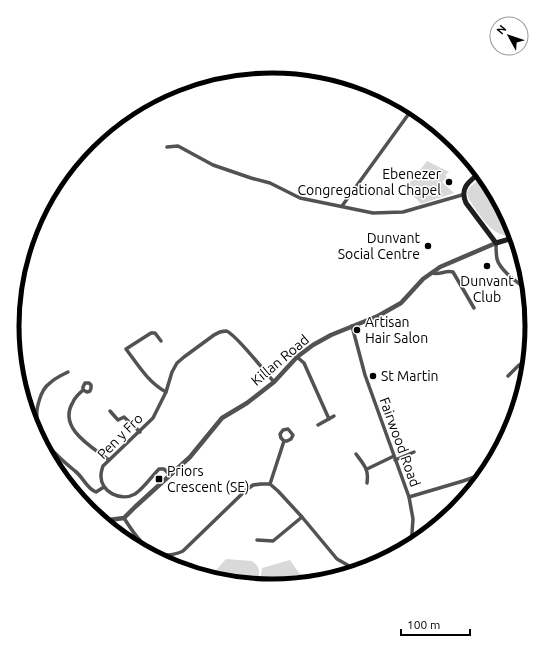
<svg xmlns="http://www.w3.org/2000/svg" width="545" height="653" font-family="Ubuntu,sans-serif">
  <rect width="100%" height="100%" fill="#fff"/>
  <g fill="#d9d9d9">
    <polygon points="427,161 449,172 445,175 447,177 442,182 454,193 421,204 406,188"/>
    <path d="M 484,175 L 489,182 L 513,227 L 515,233 C 495,244 478,212 468,198 L 467,192 L 470,187 Z"/>
    <path d="M 226,559 L 252,561 C 263,569 258,574 258,586 L 221,582 L 209,578 Z"/>
    <polygon points="290,560 299,573 319,582 272,587 259,586 262,568"/>
  </g>
  <g fill="none" stroke-linecap="round" stroke-linejoin="round">
    <g stroke="#525252" stroke-width="3.5">
      <polyline points="167,147 178,146 213,165 251,178 270,183 300,198 373,213 403,212 462,195"/>
      <polyline points="342,206 413,108"/>
      <path d="M 496,243 C 496,248 496,254 497,259 C 500,271 520,284 530,292"/>
      <path d="M 432,273 C 441,275 445,270 453,272 L 474,308"/>
      <polyline points="352,326 365,375 409,497 413,519 411,547"/>
      <path d="M 161,341 L 155,333 L 151,333 L 126,349 C 138,365 148,382 166,392"/>
      <polyline points="297,357 304,363 329,419"/>
      <path d="M 68,372 C 62,375 55,378 50,383 C 44,387 41,394 39,401 C 29,433 53,453 75,471 C 84,478 86,488 96,492 L 104,487"/>
      <polyline points="508,376 518,366 530,358"/>
      <path d="M 83,390 L 83,387 L 85,383 L 89,383 L 91,385 L 91,388 L 90,391 L 87,392 L 83,390 C 80,393 75,397 73,402 C 57,428 92,447 109,460"/>
      <polyline points="110,411 118,420 124,417 140,432"/>
      <polyline points="28,412 35,414"/>
      <polyline points="318,425 334,416"/>
      <path d="M 356,454 C 364,465 369,469 367,483"/>
      <polyline points="395,460 414,452"/>
      <polyline points="367,469 394,456"/>
      <path d="M 170,475 L 164,469 L 159,469 C 152,476 143,489 135,494 C 121,502 100,492 101,475 C 101,473 102,469 103,466 L 153,418 L 166,392 L 172,372 L 177,363 L 184,357 L 214,335 C 217,333 221,331 226,331 C 234,332 266,373 274,382"/>
      <polyline points="270,484 284,441 281,438 280,434 283,430 288,429 293,435 291,439 287,441 284,441"/>
      <polyline points="409,497 463,481 489,472"/>
      <path d="M 124,518 C 137,539 154,565 183,551 L 245,491 L 253,485 L 261,484 L 270,484 L 278,491 L 302,517 L 337,559 L 351,567 L 363,568 L 375,566"/>
      <polyline points="257,540 273,541 302,517"/>
    </g>
    <polyline stroke="#525252" stroke-width="4.5" points="101,521 124,518 135,507 190,457 222,418 247,403 274,382 297,357 313,345 331,335 378,316 401,303 423,279 440,267 496,243"/>
    <path stroke="#1f1f1f" stroke-width="5" d="M 481,172 C 470,181 459,187 466,203 L 496,243 L 516,237"/>
  </g>
  <g fill="#000" stroke="#fff" stroke-width="1.5">
    <circle cx="449" cy="182" r="4"/>
    <circle cx="428" cy="246" r="4"/>
    <circle cx="487" cy="266" r="4"/>
    <circle cx="357" cy="330" r="4"/>
    <circle cx="373" cy="376" r="4"/>
    <rect x="155" y="475" width="8" height="8" rx="2"/>
  </g>
  <g text-anchor="middle" dominant-baseline="central" stroke-width="3" stroke-linejoin="round" paint-order="stroke">
    <g font-size="14" fill="#000" stroke="#fff" text-anchor="start">
      <text x="441" y="174" text-anchor="end">Ebenezer<tspan x="441" dy="16">Congregational Chapel</tspan></text>
      <text x="420" y="238" text-anchor="end">Dunvant<tspan x="420" dy="16">Social Centre</tspan></text>
      <text x="487" y="281" text-anchor="middle">Dunvant<tspan x="487" dy="16">Club</tspan></text>
      <text x="365" y="322">Artisan<tspan x="365" dy="16">Hair Salon</tspan></text>
      <text x="381" y="376">St Martin</text>
      <text x="167" y="471">Priors<tspan x="167" dy="16">Crescent (SE)</tspan></text>
    </g>
    <g font-size="14" fill="#000" stroke="#fff">
      <text transform="translate(280 360) rotate(-40)">Killan Road</text>
      <text transform="translate(120 436) rotate(-45)">Pen y Fro</text>
      <text transform="translate(400 442) rotate(70)">Fairwood Road</text>
    </g>
  </g>
  <path d="M0 0H545V653H0ZM19 326a253 253 0 1 1 506 0a253 253 0 1 1-506 0Z" fill="#fff" fill-rule="evenodd"/>
  <path fill="none" stroke="#000" stroke-width="5" d="M19 326a253 253 0 1 1 506 0a253 253 0 1 1-506 0Z"/>
  <g transform="translate(509 36) rotate(310)"><circle r="19" fill="#ffffff" stroke="#999999"/>
  <path d="M0-3L7 15L0 10L-7 15Z" fill="#000000"/>
  <text y="-6" font-size="11" font-weight="bold" text-anchor="middle" fill="#000000">N</text>
  </g>
  <path d="M401 629v6h69v-6" fill="none" stroke="#000000" stroke-width="2"/>
  <text x="407" y="629" font-size="12" fill="#000000" stroke="#ffffff" stroke-width="3" paint-order="stroke">100 m</text>
</svg>
